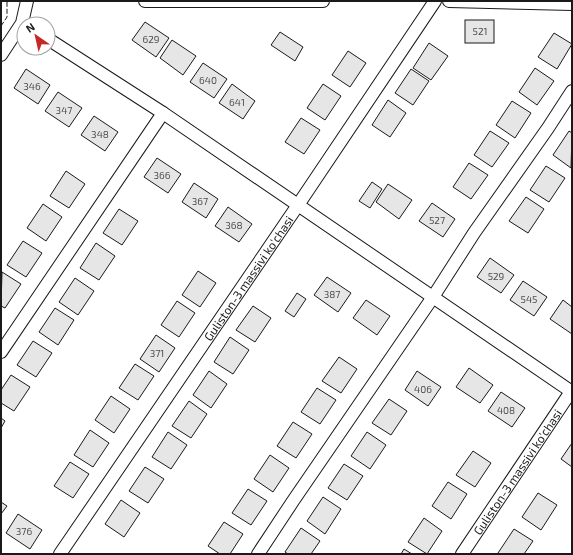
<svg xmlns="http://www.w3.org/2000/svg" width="573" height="555" font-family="'Exo 2',sans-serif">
  <rect width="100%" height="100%" fill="#fff"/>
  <g fill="#e6e6e6" stroke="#1a1a1a">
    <rect x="465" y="20" width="29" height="23"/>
    <polygon points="145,22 169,38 156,57 132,40"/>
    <polygon points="280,32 303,47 295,61 271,45"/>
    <polygon points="554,33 572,44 557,69 538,57"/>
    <polygon points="172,40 196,56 183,75 160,58"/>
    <polygon points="429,43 448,56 431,80 413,68"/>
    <polygon points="348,51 366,63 350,87 332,75"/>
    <polygon points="203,63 227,79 214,98 190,82"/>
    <polygon points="535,68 554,81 537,105 519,92"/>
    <polygon points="26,69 50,85 38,104 14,88"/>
    <polygon points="411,69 429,81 413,105 395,93"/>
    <polygon points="232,84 255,101 243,119 219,103"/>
    <polygon points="323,84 341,96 325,120 307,108"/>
    <polygon points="58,92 82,108 69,127 45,111"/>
    <polygon points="388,100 406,113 390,137 372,125"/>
    <polygon points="512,101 531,113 515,138 496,125"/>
    <polygon points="94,116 118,132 105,151 81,135"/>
    <polygon points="301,118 320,130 304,154 285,142"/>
    <polygon points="490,131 509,143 492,167 474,155"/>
    <polygon points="569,131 572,133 571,168 553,155"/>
    <polygon points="157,158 181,174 168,193 144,177"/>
    <polygon points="469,163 488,175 471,199 453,187"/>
    <polygon points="546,166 565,178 549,202 530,190"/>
    <polygon points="66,171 85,184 69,208 50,196"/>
    <polygon points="372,182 382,189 370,208 359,201"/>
    <polygon points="194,183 218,199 206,218 182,202"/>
    <polygon points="388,184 412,200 399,219 376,202"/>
    <polygon points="526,197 544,209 528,233 509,221"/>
    <polygon points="432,203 455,219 443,237 419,221"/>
    <polygon points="43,204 62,217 46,241 27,228"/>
    <polygon points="228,207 252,224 239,242 215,226"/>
    <polygon points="119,209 138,221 122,245 103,233"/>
    <polygon points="23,241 42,253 26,277 7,265"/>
    <polygon points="96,243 115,256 99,280 80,268"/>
    <polygon points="490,258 514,275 501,293 477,277"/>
    <polygon points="198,271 216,283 200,307 182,295"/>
    <polygon points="2,272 21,284 5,308 1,306"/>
    <polygon points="327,277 351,293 338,312 314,295"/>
    <polygon points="75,278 94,291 78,315 59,302"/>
    <polygon points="523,281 547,297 534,316 510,300"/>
    <polygon points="297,293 306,299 294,317 285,311"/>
    <polygon points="366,300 390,316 377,335 353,318"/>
    <polygon points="563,300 572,307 572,334 550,319"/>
    <polygon points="177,301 195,313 179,337 161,325"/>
    <polygon points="253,306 271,318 255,342 236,330"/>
    <polygon points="55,308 74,320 58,345 39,332"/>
    <polygon points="156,335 175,348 159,372 140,359"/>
    <polygon points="230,337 249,350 233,374 214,362"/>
    <polygon points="33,341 52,353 36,377 17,365"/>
    <polygon points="339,357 357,369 341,393 322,381"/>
    <polygon points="135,364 154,376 138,400 119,388"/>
    <polygon points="469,368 493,385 480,403 456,387"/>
    <polygon points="209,371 227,384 211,408 193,395"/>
    <polygon points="417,371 441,387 428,406 405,390"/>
    <polygon points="11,375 30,387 14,411 1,403 1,390"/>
    <polygon points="317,388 336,400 320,424 301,412"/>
    <polygon points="501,392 525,408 512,427 488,411"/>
    <polygon points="111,396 130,409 114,433 95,420"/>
    <polygon points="389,399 407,411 391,435 372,423"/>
    <polygon points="189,401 207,414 191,438 172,426"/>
    <polygon points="1,418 5,421 1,428"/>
    <polygon points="293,422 312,434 296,458 277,446"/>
    <polygon points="90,430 109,443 93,467 74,455"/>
    <polygon points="168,432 187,445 171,469 152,457"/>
    <polygon points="367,432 386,445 370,469 351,456"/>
    <polygon points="572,443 572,467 561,459"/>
    <polygon points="473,451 491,463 475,487 456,475"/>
    <polygon points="270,455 289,468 273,492 254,479"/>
    <polygon points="70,462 89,474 73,498 54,486"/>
    <polygon points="344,464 363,476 347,500 328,488"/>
    <polygon points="145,467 164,479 148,503 129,491"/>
    <polygon points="448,482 467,494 451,519 432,506"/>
    <polygon points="248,489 267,501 251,525 232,513"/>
    <polygon points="538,493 557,505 541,530 522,517"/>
    <polygon points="323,497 341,509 325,534 307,521"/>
    <polygon points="121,500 140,513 124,537 105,524"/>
    <polygon points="1,502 7,506 1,514"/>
    <polygon points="18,514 42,530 30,549 6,533"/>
    <polygon points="424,518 442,531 427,554 408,542"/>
    <polygon points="224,522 243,534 230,554 220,554 208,546"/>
    <polygon points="301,528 320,541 311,554 288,554 285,552"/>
    <polygon points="514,529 533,541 524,554 499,554 498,553"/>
    <polygon points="404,549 412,554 401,554"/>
  </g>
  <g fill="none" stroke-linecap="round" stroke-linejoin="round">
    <g stroke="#1a1a1a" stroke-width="14">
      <g id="minor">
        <polyline points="145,1 323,1"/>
        <polyline points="449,1 572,4"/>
        <polyline points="48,39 163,113 572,392"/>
        <polyline points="1,55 22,23 27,1"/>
        <polyline points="1,352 163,113"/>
        <path id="s1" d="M 60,554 L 298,205 L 435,1"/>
        <polyline points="258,554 293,501 433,297 474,233 548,128 572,91"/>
        <path id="s2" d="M 462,554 L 572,390"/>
      </g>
    </g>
    <use href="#minor" stroke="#fff" stroke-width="12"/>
    <polyline stroke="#1a1a1a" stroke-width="1" stroke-dasharray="5 2" stroke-linecap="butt" points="1,26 7,17 7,1"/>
  </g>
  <g text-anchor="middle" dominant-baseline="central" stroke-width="3" stroke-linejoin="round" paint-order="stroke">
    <g font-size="10" fill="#4d4d4d">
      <text x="480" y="31">521</text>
      <text x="151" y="39">629</text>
      <text x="208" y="80">640</text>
      <text x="32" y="86">346</text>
      <text x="237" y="102">641</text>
      <text x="64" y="110">347</text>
      <text x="100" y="134">348</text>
      <text x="162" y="175">366</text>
      <text x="200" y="201">367</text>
      <text x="437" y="220">527</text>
      <text x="234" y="225">368</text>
      <text x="496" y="276">529</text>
      <text x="332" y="294">387</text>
      <text x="529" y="299">545</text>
      <text x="157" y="353">371</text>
      <text x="423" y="389">406</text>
      <text x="506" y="410">408</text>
      <text x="24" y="531">376</text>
    </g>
    <g font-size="12" fill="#1a1a1a" stroke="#fff">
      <text stroke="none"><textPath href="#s1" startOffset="334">Guliston-3 massivi ko'chasi</textPath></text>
      <text stroke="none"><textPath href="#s2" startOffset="99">Guliston-3 massivi ko'chasi</textPath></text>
    </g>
  </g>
  <rect width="573" height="555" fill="none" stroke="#1a1a1a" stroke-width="4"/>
  <g transform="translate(36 36) rotate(326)"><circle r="19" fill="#ffffff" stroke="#a3a3a3"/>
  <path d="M0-3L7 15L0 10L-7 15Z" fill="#c62828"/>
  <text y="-6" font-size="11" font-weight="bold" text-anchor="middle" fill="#1a1a1a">N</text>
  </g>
</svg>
